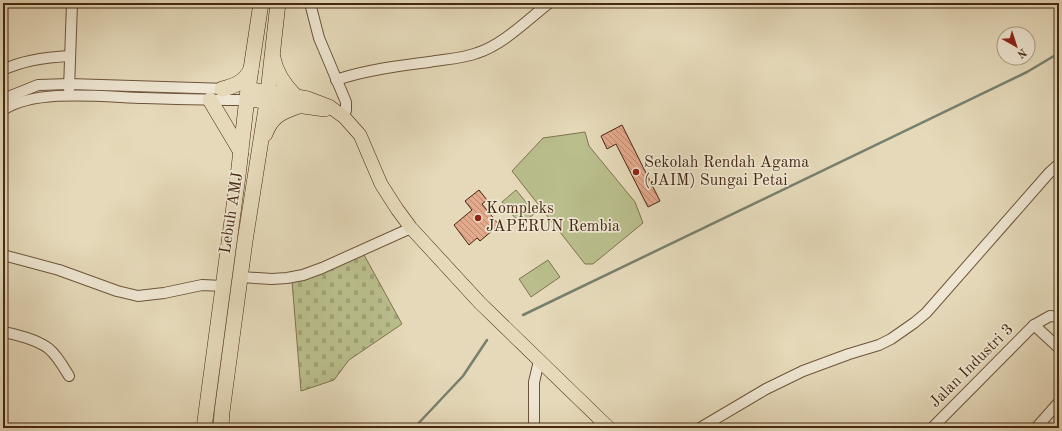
<svg xmlns="http://www.w3.org/2000/svg" width="1062" height="431" font-family="'Old Standard TT',serif">
  <defs>
    <pattern id="cemetery-stones" width="16" height="16" patternUnits="userSpaceOnUse"><rect width="16" height="16" fill="#b9be8c"/><path d="M2 7V4a2 2 0 0 1 4 0v3zM10 15v-3a2 2 0 0 1 4 0v3z" fill="#a0a378"/></pattern>
    <pattern id="building-back-hatch" width="6" height="6" patternUnits="userSpaceOnUse"><rect width="6" height="6" fill="#e3a98c"/><path d="M-1 5l2 2M0 0l6 6M5-1l2 2" fill="none" stroke="#ba8a71"/></pattern>
  </defs>
  <rect width="100%" height="100%" fill="#e5d9b9"/>
  <filter id="stains"><feTurbulence type="fractalNoise" baseFrequency=".005" numOctaves="4"/><feColorMatrix values="0 0 0 0 .2 0 0 0 0 .09 0 0 0 0 .02 0 0 0 .5 -.17"/></filter>
  <radialGradient id="worn" r=".72"><stop offset=".6" stop-color="#630" stop-opacity="0"/><stop offset="1" stop-color="#630" stop-opacity=".3"/></radialGradient>
  <polygon fill="url(#cemetery-stones)" stroke="#80734e" points="363,253 402,324 349,360 334,380 301,391 292,281"/>
  <g fill="#b9be8c" stroke="#80734e">
    <polygon points="585,132 589,146 635,202 643,223 593,264 585,264 512,171 543,138"/>
    <polygon points="516,190 535,213 521,225 502,202"/>
    <polygon points="548,260 560,277 531,297 519,279"/>
  </g>
  <g fill="none" stroke-linecap="round" stroke-linejoin="round">
    <g stroke="#76806f" stroke-width="2.5">
      <polyline points="523,315 1027,72 1059,53"/>
      <polyline points="414,428 463,376 487,340"/>
    </g>
  </g>
  <g fill="url(#building-back-hatch)" stroke="#462810">
    <polygon points="622,125 660,201 648,207 616,144 607,149 601,136"/>
    <polygon points="479,190 487,200 482,204 499,225 480,241 477,238 469,245 454,225 472,210 465,201"/>
  </g>
  <g fill="none" stroke-linecap="round" stroke-linejoin="round">
    <g stroke="#6e543a" stroke-width="12">
      <g id="minor">
        <polyline points="310,3 319,38 346,102 346,110 344,117"/>
        <path d="M 3,70 C 23,60 48,57 70,56"/>
        <path d="M 336,80 C 366,70 397,66 429,62 C 444,59 461,59 477,53 C 504,44 526,21 549,3"/>
        <polyline points="69,89 72,3"/>
        <polyline points="3,99 38,85 69,84 228,89"/>
        <path d="M 3,110 C 36,88 105,97 144,98 C 178,99 212,100 247,100"/>
        <polyline points="3,255 59,270 117,291 138,296 164,293 202,285 223,286"/>
        <polyline points="240,277 272,279 287,278 303,275 322,268 411,228"/>
        <polyline points="1034,325 1059,348"/>
        <path d="M 3,332 C 16,334 37,340 48,348 C 57,355 63,366 69,376"/>
        <polyline points="534,428 534,382 539,361"/>
        <polyline points="700,428 766,389 803,371 849,354 879,345 891,339 914,323 926,313 1049,173 1059,164"/>
        <polyline points="932,428 1034,325 1050,316 1059,317"/>
        <polyline points="1036,428 1059,402"/>
      </g>
    </g>
    <g stroke="#462810" stroke-width="14">
      <g id="major">
        <polyline points="248,89 268,91 308,98 329,106 344,117 360,135 381,184 397,209 411,228 480,303 609,428"/>
        <polyline points="247,100 267,102 325,110"/>
      </g>
    </g>
    <g stroke="#462810" stroke-width="16">
      <g id="highway">
        <path d="M 273,58 C 276,74 284,85 295,96"/>
        <path d="M 222,89 C 235,86 245,82 251,69"/>
        <polyline points="210,100 241,152"/>
        <path d="M 265,134 C 272,115 282,112 299,106"/>
        <polyline points="204,428 238,176 248,89 261,3"/>
        <polyline points="221,428 222,412 245,241 267,102 278,3"/>
      </g>
    </g>
    <use href="#minor" stroke="#eee6d2" stroke-width="10"/>
    <use href="#major" stroke="#e5d9b9" stroke-width="13"/>
    <use href="#highway" stroke="#e5d9b9" stroke-width="15"/>
  </g>
  <g fill="#8f2418" stroke="#eee6d2" stroke-width="1.5">
    <circle cx="636" cy="172" r="4"/>
    <circle cx="478" cy="218" r="4"/>
  </g>
  <g text-anchor="middle" dominant-baseline="central" stroke-width="3.5" stroke-linejoin="round" paint-order="stroke">
    <g font-size="16" fill="#462810" stroke="#eee6d2" text-anchor="start">
      <text x="644" y="163">Sekolah Rendah Agama<tspan x="644" dy="18">(JAIM) Sungai Petai</tspan></text>
      <text x="486" y="209">Kompleks<tspan x="486" dy="18">JAPERUN Rembia</tspan></text>
    </g>
    <g font-size="16" fill="#462810" stroke="#eee6d2">
      <text transform="translate(232 213) rotate(-81)">Lebuh AMJ</text>
      <text transform="translate(972 366) rotate(-45)">Jalan Industri 3</text>
    </g>
  </g>
  <rect width="1062" height="431" fill="none" stroke="#e5d9b9" stroke-width="16"/>
  <rect x="4" y="4" width="1054" height="423" fill="none" stroke="#462810" stroke-width="2"/>
  <rect x="8" y="8" width="1046" height="415" fill="none" stroke="#462810"/>
  <g transform="translate(1016 46) rotate(141)"><circle r="19" fill="#eee6d2" stroke="#ab9a84"/>
  <path d="M0-3L7 15L0 10L-7 15Z" fill="#8f2418"/>
  <text y="-6" font-size="11" font-weight="bold" text-anchor="middle" fill="#462810">N</text>
  </g>
  <rect width="100%" height="100%" filter="url(#stains)"/>
  <rect width="100%" height="100%" fill="url(#worn)"/>
</svg>
